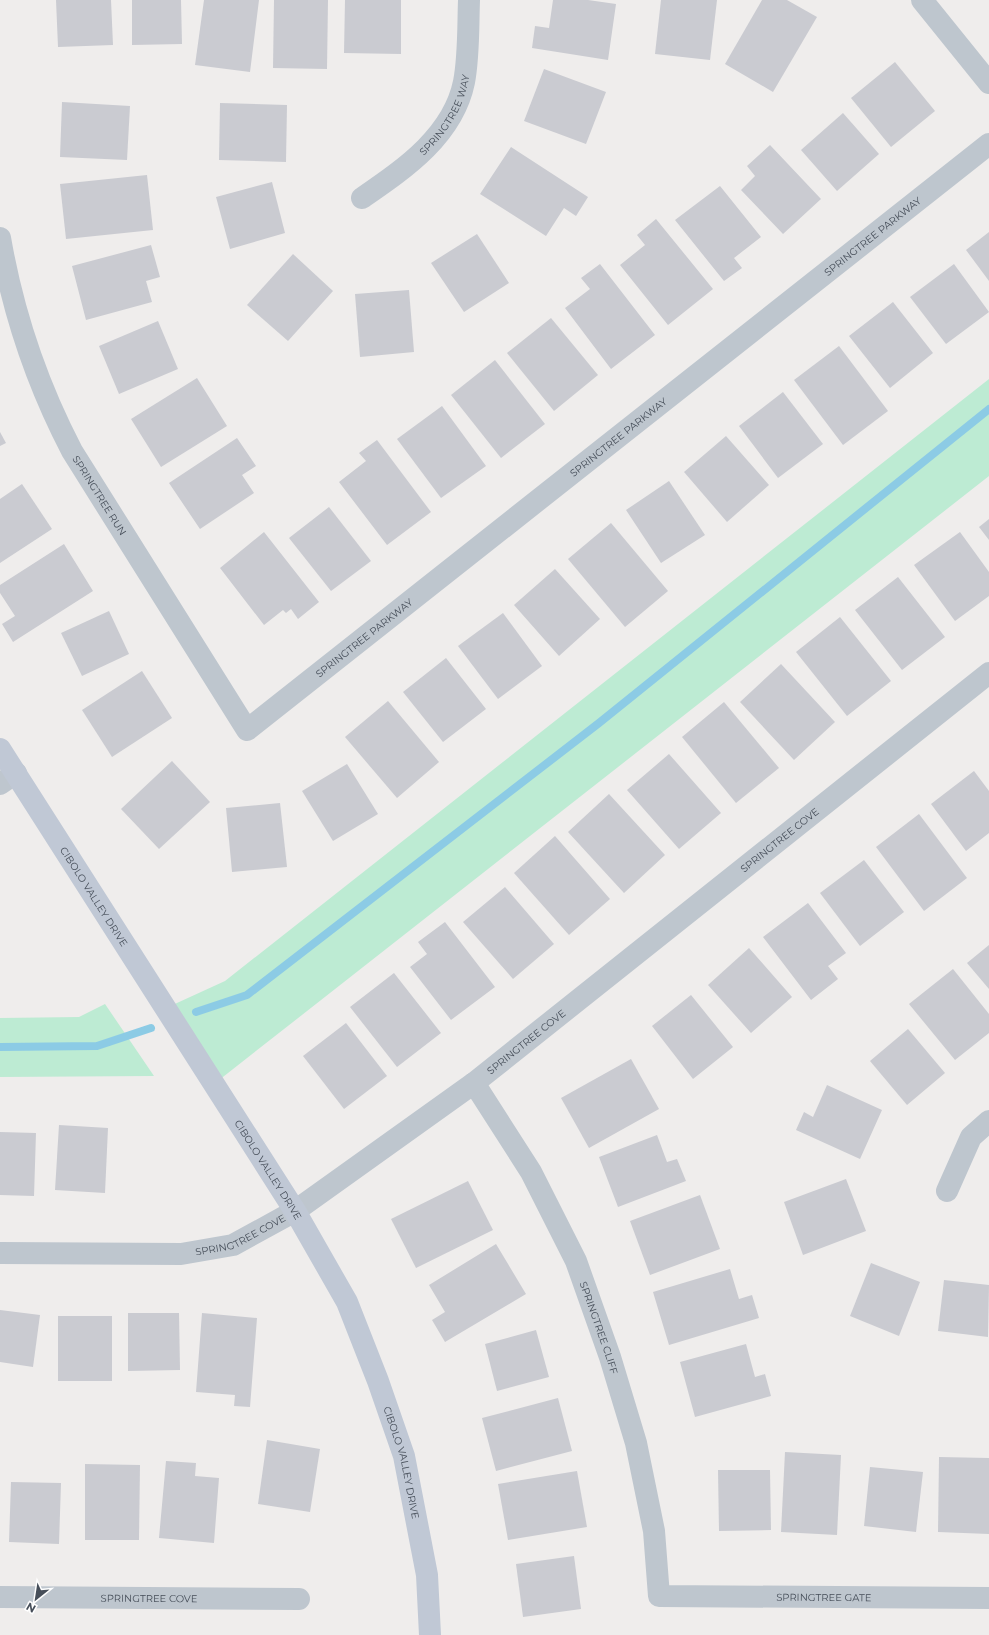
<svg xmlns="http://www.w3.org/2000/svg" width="989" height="1635" font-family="Montserrat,sans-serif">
  <rect width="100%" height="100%" fill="#efedec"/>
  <g fill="#bdebd3">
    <polygon points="989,379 989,476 214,1084 166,1008 225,981"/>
    <polygon points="105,1004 154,1076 0,1077 0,1018 79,1017"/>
  </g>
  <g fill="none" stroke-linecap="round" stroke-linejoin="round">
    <g stroke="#8ccbe5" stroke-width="8">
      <polyline points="196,1012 247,995 599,723 989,409"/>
      <polyline points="0,1047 97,1046 151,1028"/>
    </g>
  </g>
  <g fill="#cacbd1">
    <polygon points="56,0 111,0 113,45 58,47"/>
    <polygon points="132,0 181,0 182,44 132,45"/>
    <polygon points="204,0 259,0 250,72 195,65"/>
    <polygon points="274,0 328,0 327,69 273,68"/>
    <polygon points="345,0 401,0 401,54 344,53"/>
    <polygon points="553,0 588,0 616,4 608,60 532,48 535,26 549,28"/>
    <polygon points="661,0 717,0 710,60 655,54"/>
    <polygon points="762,0 787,0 817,17 773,92 725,64"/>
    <polygon points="895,62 935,111 891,147 851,98"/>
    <polygon points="544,69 606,92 586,144 524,121"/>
    <polygon points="62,102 130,106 127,160 60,157"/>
    <polygon points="220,103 287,105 286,162 219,160"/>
    <polygon points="843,113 879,154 837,191 801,150"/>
    <polygon points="770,145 821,199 783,234 741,190 755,176 747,166"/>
    <polygon points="511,147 588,197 576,216 564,208 546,236 480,194"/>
    <polygon points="147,175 153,230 66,239 60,184"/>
    <polygon points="272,182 285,233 230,249 216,197"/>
    <polygon points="720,186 761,237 734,258 742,268 724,281 675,220"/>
    <polygon points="656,219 713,289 668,325 620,265 645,245 637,235"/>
    <polygon points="989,232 989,281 966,250"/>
    <polygon points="477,234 509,283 464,312 431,263"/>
    <polygon points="151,245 160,277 146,281 152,302 86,320 72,266"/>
    <polygon points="293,254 333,291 288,341 247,305"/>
    <polygon points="600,264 655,335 611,369 565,308 590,289 581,278"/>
    <polygon points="954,264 989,312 946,344 910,297"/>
    <polygon points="409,290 414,352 360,357 355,294"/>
    <polygon points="893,302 933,353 890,388 849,336"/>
    <polygon points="551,318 598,375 554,411 507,353"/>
    <polygon points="158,321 178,369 119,394 99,346"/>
    <polygon points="839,346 888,411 843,445 794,380"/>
    <polygon points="495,360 545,424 501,458 451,395"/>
    <polygon points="197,378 227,426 161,467 131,419"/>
    <polygon points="783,392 823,444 778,478 739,426"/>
    <polygon points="442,406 486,466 441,498 397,439"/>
    <polygon points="0,432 6,443 0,446"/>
    <polygon points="726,436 769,485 727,522 684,472"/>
    <polygon points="237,438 256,466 242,475 254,493 200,529 169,483"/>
    <polygon points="377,440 431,512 387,545 339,482 366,461 359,453"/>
    <polygon points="669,481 705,535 661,563 626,510"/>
    <polygon points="22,484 52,529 0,563 0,499"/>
    <polygon points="329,507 371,561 331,591 289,538"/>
    <polygon points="989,519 989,540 979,527"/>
    <polygon points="611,523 668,591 625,627 568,559"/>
    <polygon points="264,532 319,602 298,619 291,609 286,613 283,610 264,625 220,568"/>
    <polygon points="960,532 989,572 989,596 955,621 914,565"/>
    <polygon points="64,544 93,591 13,642 2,624 15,616 0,593 0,585"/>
    <polygon points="555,569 600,619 559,656 514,605"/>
    <polygon points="898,577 945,637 902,670 855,610"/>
    <polygon points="109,611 129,654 82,676 61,633"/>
    <polygon points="503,613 542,666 498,699 458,646"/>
    <polygon points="840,617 891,681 847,716 796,652"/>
    <polygon points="446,658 486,709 443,742 403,692"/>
    <polygon points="781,664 835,722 794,760 740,702"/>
    <polygon points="142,671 172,718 112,757 82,710"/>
    <polygon points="388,701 439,762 397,798 345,737"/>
    <polygon points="724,702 779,768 736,803 682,737"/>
    <polygon points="669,754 721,813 679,849 627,790"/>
    <polygon points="172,761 210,802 159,849 121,809"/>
    <polygon points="347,764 378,814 333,841 302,791"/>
    <polygon points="974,771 989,791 989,833 966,851 931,804"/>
    <polygon points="609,794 665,855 624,893 568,832"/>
    <polygon points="280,803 287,867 232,872 226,808"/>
    <polygon points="919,814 967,878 924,911 876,847"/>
    <polygon points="555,836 610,899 569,935 514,873"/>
    <polygon points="864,860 904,912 860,946 820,893"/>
    <polygon points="505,887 554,944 513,979 463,922"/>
    <polygon points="808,903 846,953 828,966 838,979 811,1000 763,937"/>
    <polygon points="445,922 495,987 451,1020 410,967 427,954 418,942"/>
    <polygon points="989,945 989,989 967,963"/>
    <polygon points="749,948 792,997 751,1033 708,985"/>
    <polygon points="953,969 989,1014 989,1033 955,1060 909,1004"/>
    <polygon points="394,973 441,1033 397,1067 350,1007"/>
    <polygon points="691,995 733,1047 693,1079 652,1026"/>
    <polygon points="346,1023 387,1076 344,1109 303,1056"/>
    <polygon points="908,1029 945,1073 907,1105 870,1061"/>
    <polygon points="631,1059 659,1109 589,1148 561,1098"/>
    <polygon points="827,1085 882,1110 860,1159 796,1130 804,1112 813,1117"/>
    <polygon points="59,1125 108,1128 105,1193 55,1190"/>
    <polygon points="0,1132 36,1133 34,1196 0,1195"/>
    <polygon points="657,1135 667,1162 677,1159 686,1181 618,1207 599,1157"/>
    <polygon points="846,1179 866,1231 803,1255 784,1202"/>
    <polygon points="468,1181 493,1230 416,1268 391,1219"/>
    <polygon points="700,1195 720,1249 650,1275 630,1221"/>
    <polygon points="496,1244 526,1294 445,1342 432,1320 445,1312 429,1285"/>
    <polygon points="871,1263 920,1282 899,1336 850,1316"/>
    <polygon points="730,1269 739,1299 752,1295 759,1318 669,1345 653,1292"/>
    <polygon points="944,1280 989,1285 988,1337 938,1331"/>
    <polygon points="0,1310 40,1315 33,1367 0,1362"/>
    <polygon points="128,1313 179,1313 180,1370 128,1371"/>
    <polygon points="202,1313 257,1318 250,1407 234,1406 235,1395 196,1392"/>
    <rect x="58" y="1316" width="54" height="65"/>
    <polygon points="536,1330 549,1377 497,1391 485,1344"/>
    <polygon points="746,1344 755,1377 765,1374 771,1396 695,1417 680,1362"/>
    <polygon points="558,1398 572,1451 496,1471 482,1418"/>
    <polygon points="267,1440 320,1449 310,1512 258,1504"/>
    <polygon points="785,1452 841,1455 837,1535 781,1532"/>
    <polygon points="939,1457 989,1458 989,1534 938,1532"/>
    <polygon points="166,1461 196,1463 195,1476 219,1478 214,1543 159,1538"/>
    <polygon points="85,1464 140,1465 139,1540 85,1540"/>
    <polygon points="870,1467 923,1472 916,1532 864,1526"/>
    <polygon points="718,1470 770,1470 771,1530 719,1531"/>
    <polygon points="577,1471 587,1527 508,1540 498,1484"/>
    <polygon points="11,1482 61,1483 59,1544 9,1542"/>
    <polygon points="574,1556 581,1609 523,1617 516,1564"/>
  </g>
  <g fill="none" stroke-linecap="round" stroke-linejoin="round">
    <g stroke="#bec6ce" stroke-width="22">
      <polyline points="922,0 989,83"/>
      <path id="s1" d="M 362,198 C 404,169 453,136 464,82 C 469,56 468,27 469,0"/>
      <path id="s2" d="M 0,238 C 13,313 37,384 72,451 L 247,730 L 989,144"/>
      <polyline points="0,784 16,773"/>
      <path id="s3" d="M 474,1083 L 531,1172 L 576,1261 L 610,1357 L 636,1443 L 654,1531 L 659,1596 L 989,1598"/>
      <polyline points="947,1191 971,1137 989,1121"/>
      <path id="s4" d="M 0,1253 L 181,1254 L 233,1245 L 295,1211 L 474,1083 L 989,673"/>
      <path id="s5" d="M 0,1597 L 299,1599"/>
    </g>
    <path stroke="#c0c8d5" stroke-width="22" id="s6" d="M 0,749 L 295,1211 L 347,1302 L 378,1381 L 404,1456 L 427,1575 L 430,1635"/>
  </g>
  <g text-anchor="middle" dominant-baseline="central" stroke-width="3.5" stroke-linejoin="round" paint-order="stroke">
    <g font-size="10" fill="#464e59" stroke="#fff">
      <text stroke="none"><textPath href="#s1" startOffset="120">SPRINGTREE WAY</textPath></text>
      <text stroke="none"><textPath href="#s2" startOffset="1352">SPRINGTREE PARKWAY</textPath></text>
      <text stroke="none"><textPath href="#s2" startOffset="1028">SPRINGTREE PARKWAY</textPath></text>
      <text stroke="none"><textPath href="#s2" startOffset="278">SPRINGTREE RUN</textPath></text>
      <text stroke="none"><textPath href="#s2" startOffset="704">SPRINGTREE PARKWAY</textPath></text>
      <text stroke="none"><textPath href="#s4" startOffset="915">SPRINGTREE COVE</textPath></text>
      <text stroke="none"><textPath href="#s6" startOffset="175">CIBOLO VALLEY DRIVE</textPath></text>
      <text stroke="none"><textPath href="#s4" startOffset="591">SPRINGTREE COVE</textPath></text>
      <text stroke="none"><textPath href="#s6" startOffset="499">CIBOLO VALLEY DRIVE</textPath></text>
      <text stroke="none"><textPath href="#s4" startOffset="244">SPRINGTREE COVE</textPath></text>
      <text stroke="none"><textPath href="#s3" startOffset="276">SPRINGTREE CLIFF</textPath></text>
      <text stroke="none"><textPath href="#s6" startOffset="823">CIBOLO VALLEY DRIVE</textPath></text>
      <text stroke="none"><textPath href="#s3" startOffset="717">SPRINGTREE GATE</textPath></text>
      <text stroke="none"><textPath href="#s5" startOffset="149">SPRINGTREE COVE</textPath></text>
    </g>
  </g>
  <g transform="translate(36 1599) rotate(210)" stroke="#ffffff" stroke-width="3" paint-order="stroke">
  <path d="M0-3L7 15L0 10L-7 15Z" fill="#464e59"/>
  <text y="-6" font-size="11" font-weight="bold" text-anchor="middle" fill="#464e59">N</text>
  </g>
</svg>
